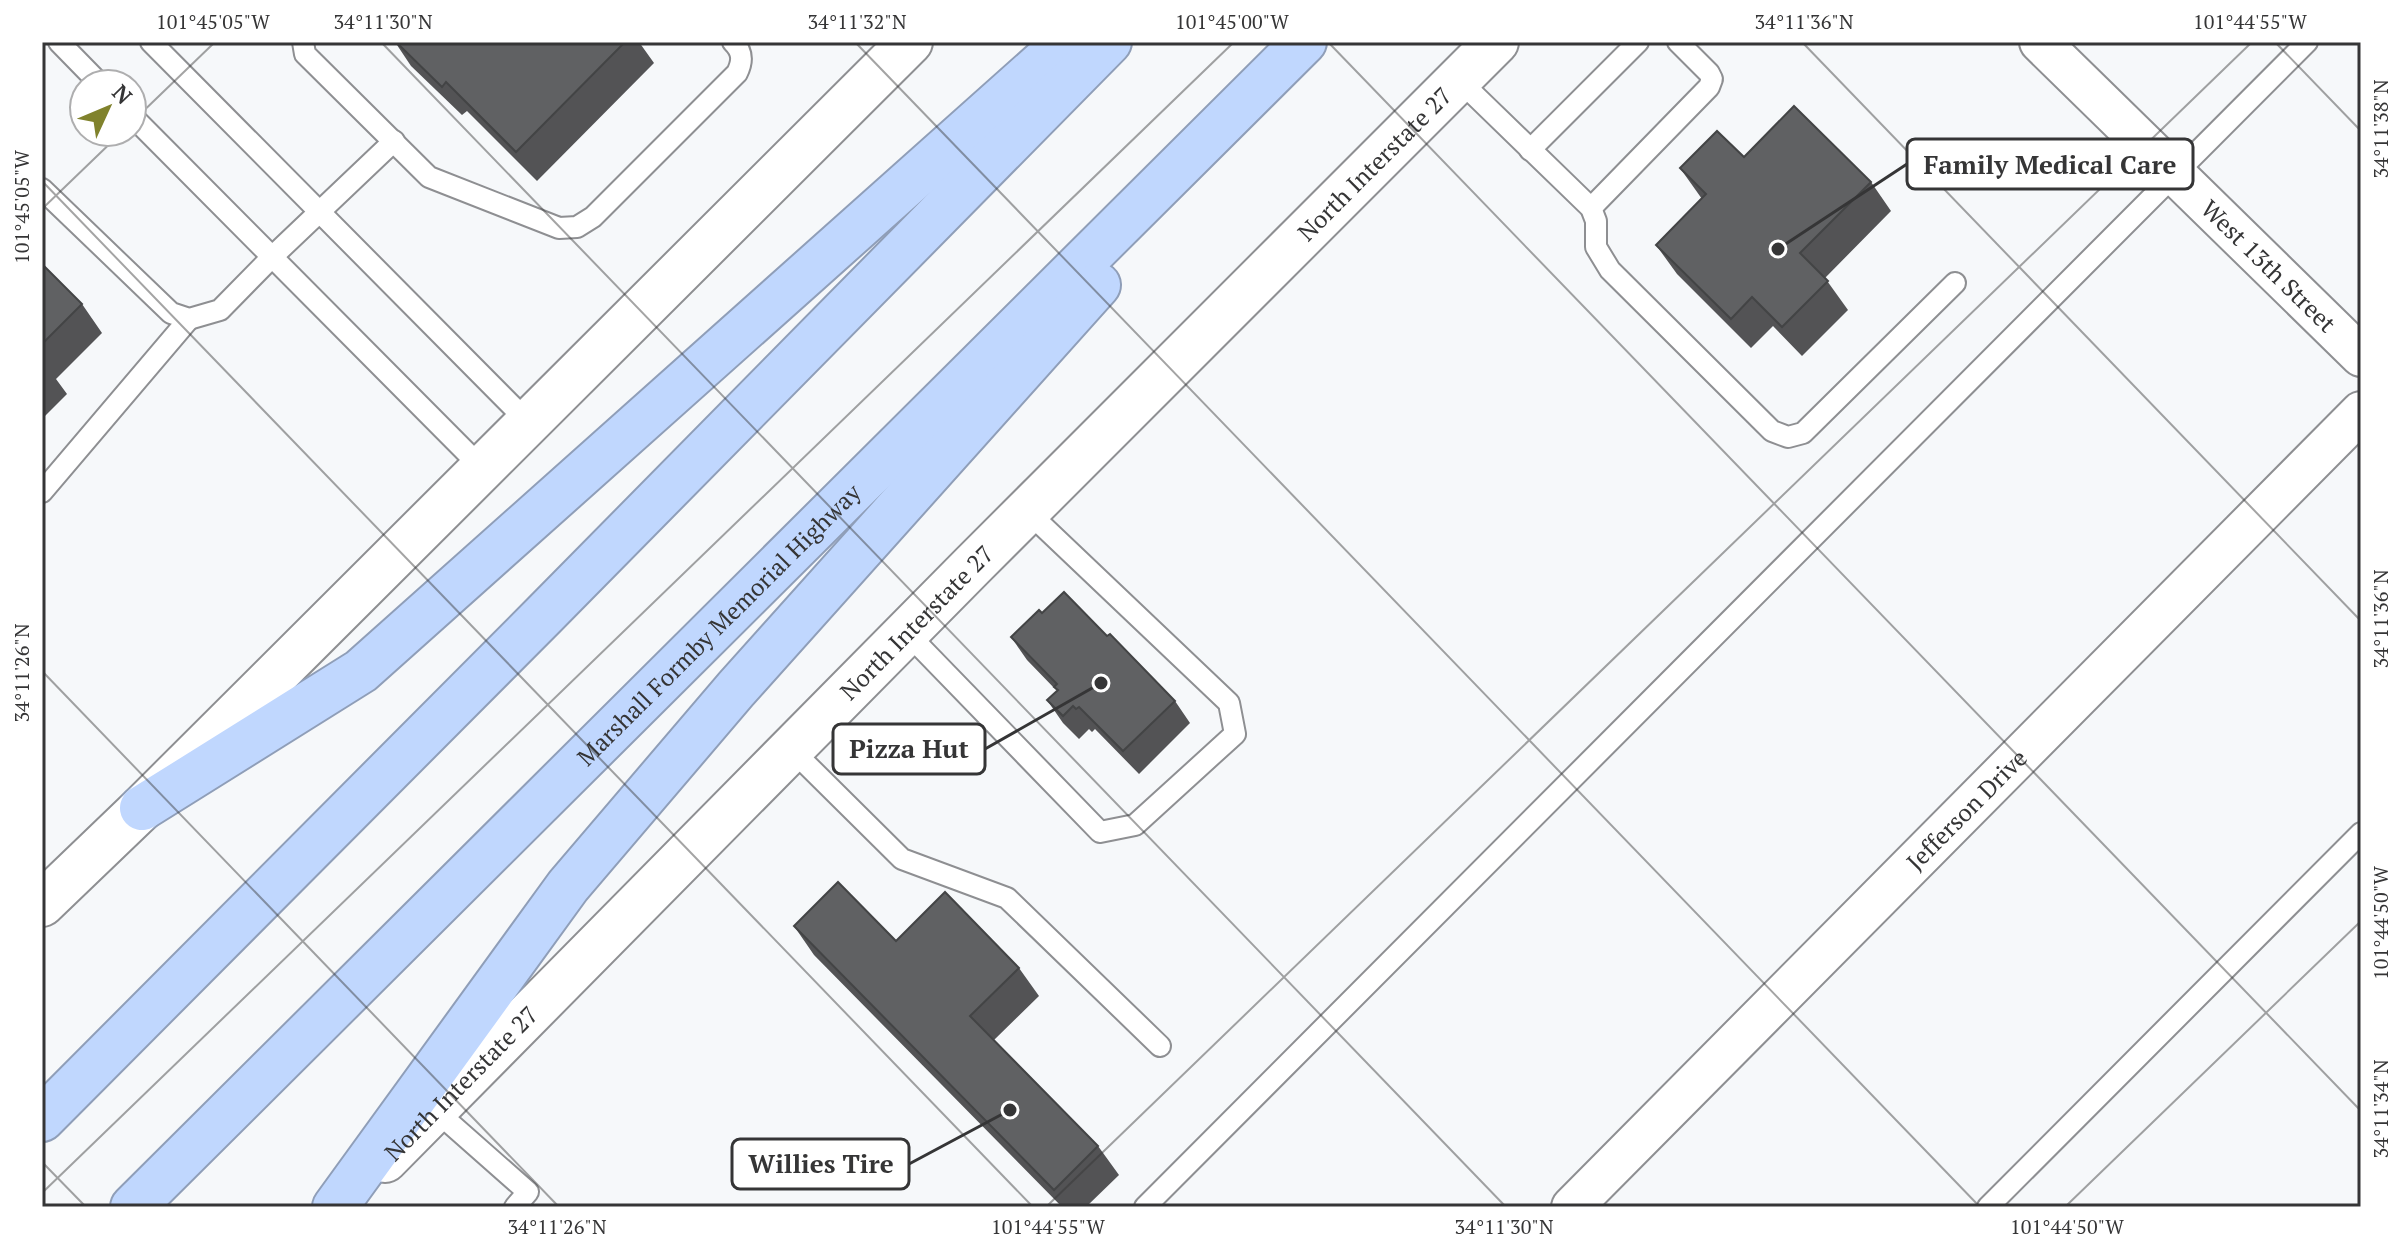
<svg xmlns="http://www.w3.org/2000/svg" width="2403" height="1249" font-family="'PT Serif',serif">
  <rect width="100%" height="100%" fill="#f6f8fa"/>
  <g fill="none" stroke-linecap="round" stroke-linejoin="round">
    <g stroke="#8e8f92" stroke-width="24">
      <g id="lane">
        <polyline points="59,42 100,84"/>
        <polyline points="151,42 529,423"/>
        <path d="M 303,42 L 305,54 L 429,177 L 559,228 L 577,227 L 593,217 L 737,73 C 743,61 743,52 733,42"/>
        <polyline points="1459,80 1591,208 1596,221 1596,247 1610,270 1772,431 1788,437 1803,433 1955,283"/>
        <polyline points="132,116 483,469"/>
        <polyline points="1530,150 1638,42"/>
        <polyline points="42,189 171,313 189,319 220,310 272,257 394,141"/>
        <polyline points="1591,208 1709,87 1712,79 1709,73 1678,42"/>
        <polyline points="42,492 189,319"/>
        <polyline points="906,632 1100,832 1135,825 1235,734 1229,703 1027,511"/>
        <polyline points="791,749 902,859 1007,898 1160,1046"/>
        <polyline points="435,1110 528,1192 515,1207"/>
        <polyline points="1145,1207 2307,42"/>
        <polyline points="1988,1207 2361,833"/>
      </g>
    </g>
    <g stroke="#8e8f92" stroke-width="44">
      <g id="street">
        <path id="s1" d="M 2040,42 L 2361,356"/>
        <path id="s2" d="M 1572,1207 L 2361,412"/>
      </g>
    </g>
    <g stroke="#8e8f92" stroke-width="48">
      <g id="secondary">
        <polyline points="42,904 142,808 910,42"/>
        <path id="s3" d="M 385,1160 L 972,566 L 1496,42"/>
      </g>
    </g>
    <g stroke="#8f9eb8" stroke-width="48">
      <g id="highway">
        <polyline points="142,808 361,671 1066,42"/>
        <polyline points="42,1119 544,615 1109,42"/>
        <path id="s4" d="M 133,1207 L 1304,42"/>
        <polyline points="335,1207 568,886 736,689 1098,285"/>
      </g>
    </g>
    <use href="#lane" stroke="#fff" stroke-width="20"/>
    <use href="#street" stroke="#fff" stroke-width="40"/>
    <use href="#secondary" stroke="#fff" stroke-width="44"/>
    <use href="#highway" stroke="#c0d7fe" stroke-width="44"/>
  </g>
  <g fill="#535355">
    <polygon points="395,42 639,42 654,63 537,181 467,111 462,115 411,66"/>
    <polygon points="1744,157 1871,182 1891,211 1825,278 1848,310 1802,356 1773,326 1751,348 1677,274 1656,245 1702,199 1680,168"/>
    <polygon points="42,264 82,304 102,333 56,379 67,394 42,419"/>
    <polygon points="1042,613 1107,636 1175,701 1190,723 1139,774 1095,729 1092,732 1089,729 1079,739 1063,723 1047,700 1057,691 1027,660 1011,637"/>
    <polygon points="794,926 1019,968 1039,996 994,1040 1098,1146 1119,1175 1086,1207 1062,1207 814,955"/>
  </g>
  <g fill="#606163" stroke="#434445" stroke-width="2">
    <polygon points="396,42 625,42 516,152 446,82 442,87"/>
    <polygon points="1794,106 1871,182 1800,253 1828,281 1782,327 1752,297 1731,319 1656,245 1706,194 1680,168 1717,131 1744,157"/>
    <polygon points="42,264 82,304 42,344"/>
    <polygon points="1064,592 1107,636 1110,634 1175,701 1123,751 1079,707 1076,709 1073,706 1063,716 1047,700 1058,690 1054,687 1057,684 1011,637 1039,610 1042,613"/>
    <polygon points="838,882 896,941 945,892 1019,968 970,1016 1098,1146 1054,1190 794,926"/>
  </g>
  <path fill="none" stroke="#353536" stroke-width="2" stroke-opacity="0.45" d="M 381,42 L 1506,1207M 855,42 L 1980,1207M 1328,42 L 2361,1111M 1802,42 L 2361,621M 2275,42 L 2361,131M 132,122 L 215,42M 42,181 L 1033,1207M 42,209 L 122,132M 42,671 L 559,1207M 42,1162 L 86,1207M 42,1193 L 1234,42M 1046,1207 L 2252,42M 2065,1207 L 2361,921"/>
  <g text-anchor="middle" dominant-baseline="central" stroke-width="8" stroke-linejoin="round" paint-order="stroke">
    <g font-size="24" fill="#353536" stroke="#fff">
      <text stroke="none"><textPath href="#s3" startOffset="1404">North Interstate 27</textPath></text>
      <text stroke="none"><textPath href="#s1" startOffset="320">West 13th Street</textPath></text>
      <text stroke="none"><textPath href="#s3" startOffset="756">North Interstate 27</textPath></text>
      <text stroke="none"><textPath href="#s4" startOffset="826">Marshall Formby Memorial Highway</textPath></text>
      <text stroke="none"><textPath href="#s2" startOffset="560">Jefferson Drive</textPath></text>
      <text stroke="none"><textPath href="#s3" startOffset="108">North Interstate 27</textPath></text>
    </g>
  </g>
  <path fill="none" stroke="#353536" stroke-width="3" d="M1778 249L1907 164M1101 683L985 749M1010 1110L909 1164"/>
  <g fill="#353536" stroke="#fff" stroke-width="3">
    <circle cx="1778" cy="249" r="8"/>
    <circle cx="1101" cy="683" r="8"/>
    <circle cx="1010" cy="1110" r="8"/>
  </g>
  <g fill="#fff" stroke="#353536" stroke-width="3">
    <rect x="1907" y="139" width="286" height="50" rx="8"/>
    <rect x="833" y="724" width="152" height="50" rx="8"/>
    <rect x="732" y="1139" width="177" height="50" rx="8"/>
  </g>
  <g font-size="26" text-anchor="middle" font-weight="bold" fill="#353536">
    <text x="2050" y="174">Family Medical Care</text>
    <text x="909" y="758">Pizza Hut</text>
    <text x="821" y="1173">Willies Tire</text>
  </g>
  <rect width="2403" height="1249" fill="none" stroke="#ffffff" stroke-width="88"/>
  <g transform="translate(108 108) rotate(46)"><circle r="38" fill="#ffffff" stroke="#aeaeaf" stroke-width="2"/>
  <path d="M0-6L14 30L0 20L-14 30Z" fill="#80822c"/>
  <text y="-12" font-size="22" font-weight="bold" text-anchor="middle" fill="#353536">N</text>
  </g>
  <rect x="44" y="44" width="2315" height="1161" fill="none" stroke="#353536" stroke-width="3"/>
  <g font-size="20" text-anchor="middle" fill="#353536">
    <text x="213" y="29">101°45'05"W</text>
    <text x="383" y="29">34°11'30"N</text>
    <text x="857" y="29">34°11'32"N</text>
    <text x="1232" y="29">101°45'00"W</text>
    <text x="1804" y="29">34°11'36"N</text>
    <text x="2250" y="29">101°44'55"W</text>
    <text transform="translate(2381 129) rotate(-90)" y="7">34°11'38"N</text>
    <text transform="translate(22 207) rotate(-90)" y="7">101°45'05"W</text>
    <text transform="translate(2381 619) rotate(-90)" y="7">34°11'36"N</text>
    <text transform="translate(22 673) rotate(-90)" y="7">34°11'26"N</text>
    <text transform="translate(2381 923) rotate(-90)" y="7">101°44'50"W</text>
    <text transform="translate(2381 1109) rotate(-90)" y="7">34°11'34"N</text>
    <text x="557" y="1234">34°11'26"N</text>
    <text x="1048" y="1234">101°44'55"W</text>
    <text x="1504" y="1234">34°11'30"N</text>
    <text x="2067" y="1234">101°44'50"W</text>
  </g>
</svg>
